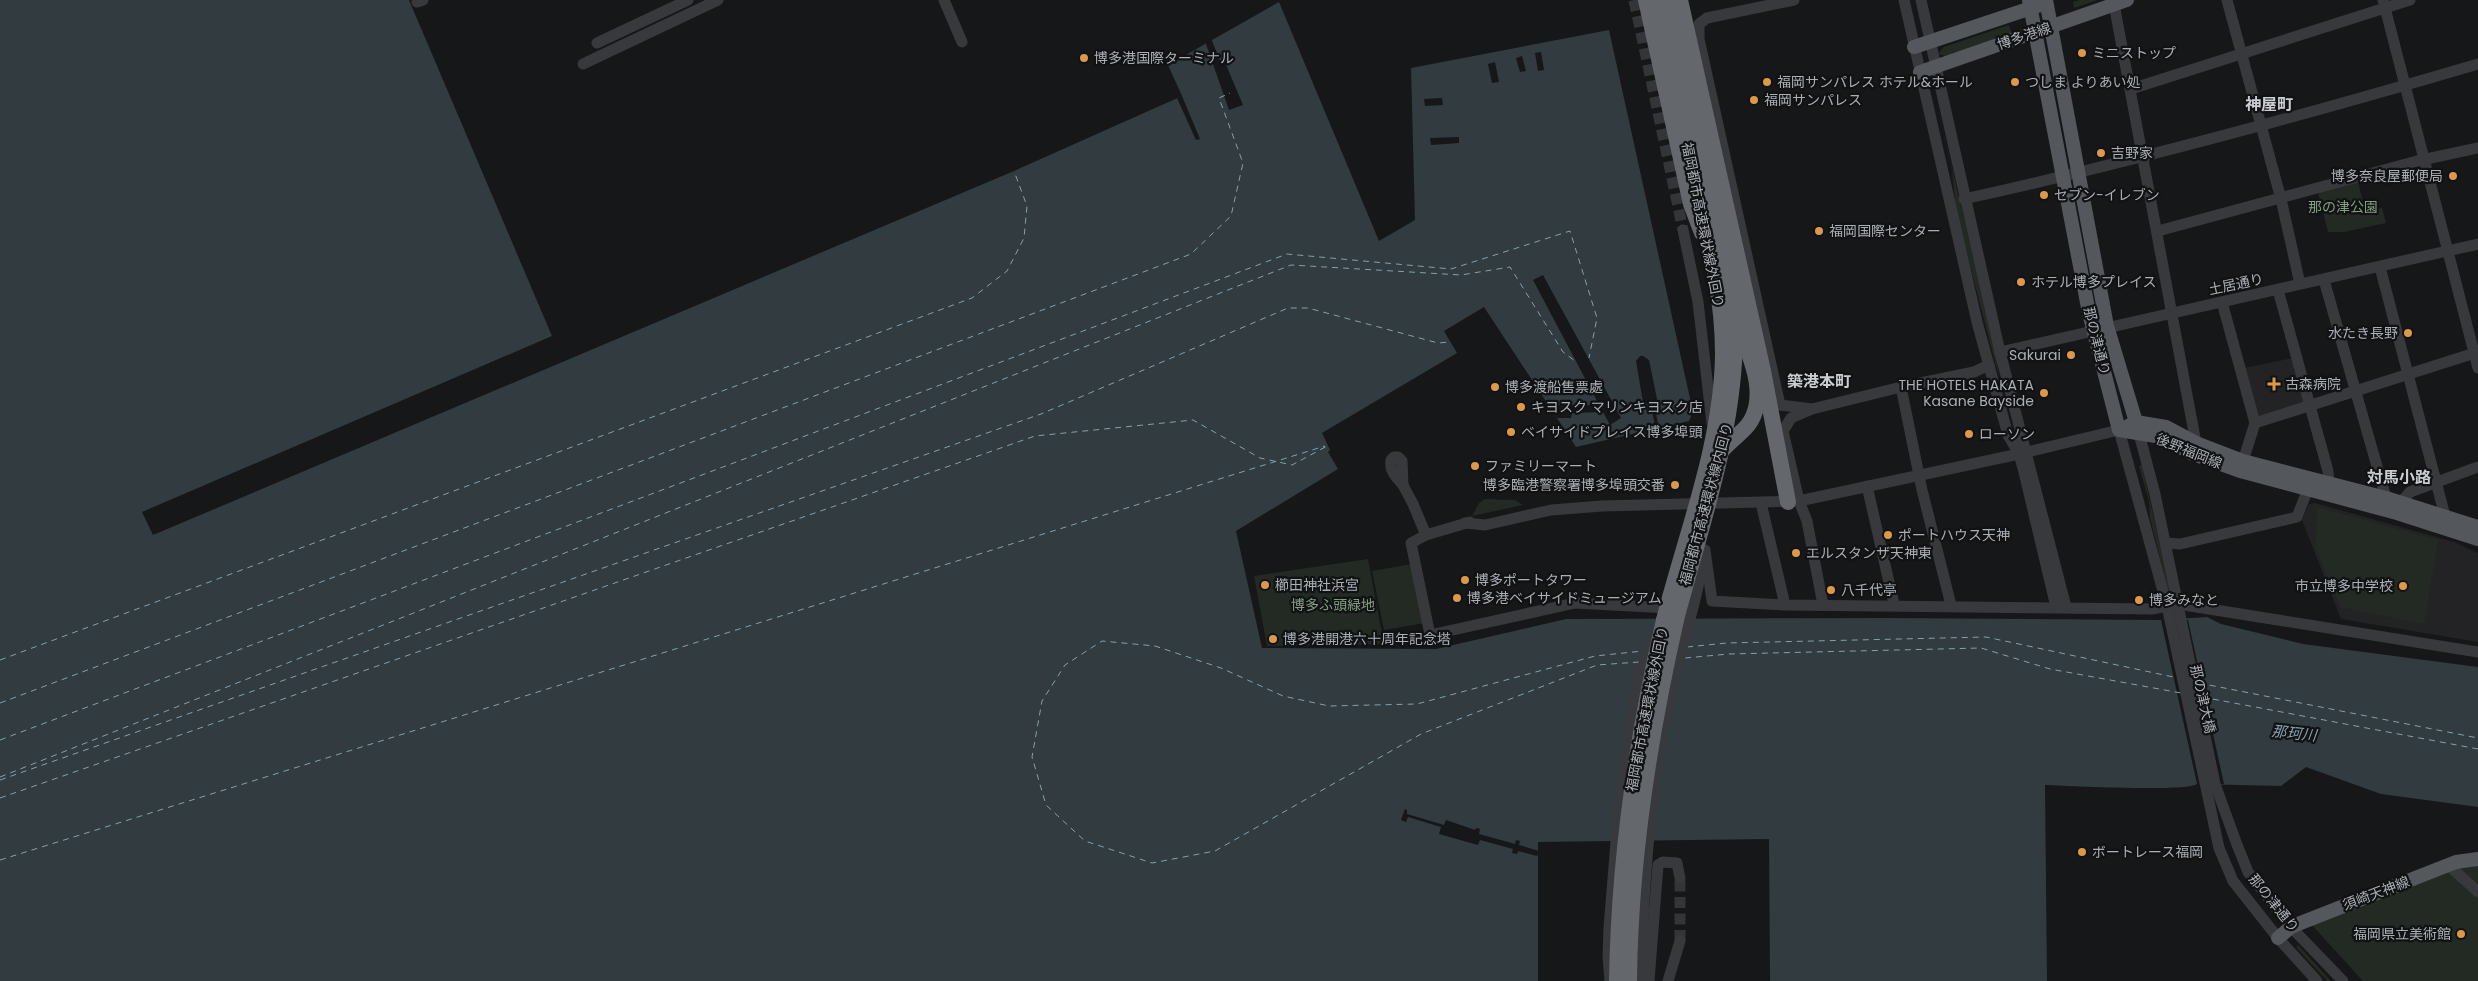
<svg xmlns="http://www.w3.org/2000/svg" width="2478" height="981" font-family="Poppins,'Noto Sans JP',sans-serif">
  <rect width="100%" height="100%" fill="#161718"/>
  <g fill="#232325">
    <polygon points="2293,358 2305,400 2303,404 2260,416 2256,414 2244,368"/>
    <polygon points="2315,503 2454,542 2478,553 2478,642 2341,619 2302,520 2309,504"/>
  </g>
  <g fill="#232a23">
    <polygon points="2080,0 2098,0 2074,8 2073,2"/>
    <polygon points="2009,25 2012,34 1946,56 1938,54 1944,47"/>
    <polygon points="1933,89 1994,343 2000,384 2012,428 1956,211 1952,170"/>
    <polygon points="2358,181 2365,211 2382,208 2386,223 2344,232 2328,232 2318,192"/>
    <polygon points="2142,465 2170,590 2168,591 2150,518 2149,501 2139,466"/>
    <polygon points="1485,499 1515,500 1523,505 1472,516 1479,503"/>
    <polygon points="2317,507 2438,540 2424,624 2341,608 2316,549"/>
    <polygon points="1368,559 1384,644 1267,646 1254,576"/>
    <polygon points="1412,564 1425,623 1384,630 1372,571"/>
    <polygon points="2478,865 2478,981 2363,981 2310,923 2458,869"/>
    <polygon points="2298,945 2331,981 2327,981 2296,947"/>
  </g>
  <path fill="#313b40" d="M 0,0 L 409,0 L 552,336 L 142,512 L 153,535 L 1014,171 L 1182,96 L 1168,65 L 1279,2 L 1379,241 L 1415,220 L 1411,68 L 1609,30 L 1693,412 L 1689,421 L 1576,447 L 1484,307 L 1444,331 L 1457,353 L 1322,433 L 1330,450 L 1328,452 L 1338,469 L 1236,531 L 1262,648 L 1436,649 L 1566,619 L 1885,618 L 2159,620 L 2207,617 L 2221,624 L 2303,644 L 2478,667 L 2478,807 L 2381,794 L 2306,767 L 2281,786 L 2197,784 C 2187,792 2068,786 2045,785 L 2047,981 L 1770,981 L 1769,839 L 1538,842 L 1538,981 L 0,981 Z"/>
  <g fill="#161718">
    <polygon points="1211,38 1220,61 1224,60 1243,105 1229,110 1205,41"/>
    <polygon points="1541,52 1544,70 1538,71 1535,53"/>
    <polygon points="1522,56 1526,71 1520,72 1516,58"/>
    <polygon points="1495,62 1499,82 1492,83 1488,64"/>
    <polygon points="1182,96 1200,139 1196,140 1177,98"/>
    <polygon points="1442,98 1443,105 1425,106 1424,99"/>
    <polygon points="1459,137 1459,143 1431,145 1430,138"/>
    <polygon points="1543,275 1621,418 1610,425 1603,412 1572,413 1571,418 1557,418 1550,405 1592,405 1592,402 1597,401 1533,280"/>
    <polygon points="1640,356 1643,356 1649,360 1657,399 1654,403 1659,429 1656,429 1650,403 1643,402 1636,361"/>
    <polygon points="2161,620 2188,620 2224,784 2197,784"/>
    <polygon points="1405,809 1407,810 1407,814 1444,825 1446,820 1475,830 1476,828 1480,829 1479,834 1515,844 1516,840 1520,841 1519,845 1539,851 1537,856 1518,851 1517,854 1512,853 1513,849 1480,840 1478,845 1439,834 1441,827 1408,817 1406,822 1401,820"/>
  </g>
  <g fill="none" stroke-linecap="round" stroke-linejoin="round">
    <g stroke="#85a0ae" stroke-width="1" stroke-dasharray="6 5" stroke-linecap="butt">
      <polyline points="1687,647 1727,643 1986,637 2178,678"/>
      <polyline points="1685,658 1729,654 1981,648 2050,669 2181,693"/>
      <polyline points="0,660 972,298 1007,271 1024,238 1027,206 1014,171"/>
      <polyline points="1639,662 1597,665 1421,734 1215,851 1152,863 1085,841 1046,805 1032,757 1042,701 1065,665 1102,641 1155,646 1221,668 1283,696 1329,706 1417,704 1595,656 1643,651"/>
      <polyline points="2199,683 2478,738"/>
      <polyline points="2202,697 2478,749"/>
      <polyline points="0,703 1191,254 1231,216 1243,163 1219,98 1230,93"/>
      <polyline points="0,740 1287,254 1451,269 1570,231 1597,318 1589,358"/>
      <polyline points="0,777 1291,265 1461,275 1510,267 1563,352 1575,361"/>
      <polyline points="0,780 1041,414 1288,308 1308,308 1438,343 1451,342"/>
      <polyline points="0,798 1035,436 1193,420 1260,458 1292,465 1329,445"/>
      <polyline points="0,860 1325,446"/>
    </g>
    <g stroke="#343538" stroke-width="11" stroke-dasharray="11 5.5" stroke-linecap="butt">
      <polyline points="1634,0 1683,230"/>
      <polyline points="1680,941 1680,878"/>
    </g>
    <g stroke="#38393d" stroke-width="11">
      <polyline points="944,0 962,42"/>
      <polyline points="1794,0 1707,18 1699,24 1699,39 1780,405 1812,409"/>
      <polyline points="1904,0 1977,322 2008,435 2019,454 2024,472 2056,607"/>
      <polyline points="1921,0 2000,352 2066,607"/>
      <polyline points="2227,0 2281,199 2300,284"/>
      <polyline points="2383,0 2478,368"/>
      <polyline points="417,2 423,0"/>
      <polyline points="2114,4 2196,443"/>
      <polyline points="597,43 688,0"/>
      <polyline points="583,64 718,0"/>
      <polyline points="2131,89 2410,0"/>
      <path d="M 1964,199 C 2137,161 2308,114 2478,64"/>
      <polyline points="1683,230 1698,302 1712,423"/>
      <polyline points="2158,231 2417,161 2478,148"/>
      <polyline points="2380,267 2445,516"/>
      <polyline points="2324,280 2386,498"/>
      <polyline points="2278,290 2328,471 2329,484"/>
      <polyline points="2222,302 2255,423 2243,461"/>
      <polyline points="2000,352 2478,244"/>
      <polyline points="1901,387 1922,490 1951,605"/>
      <polyline points="2255,423 2478,352"/>
      <polyline points="2137,426 2155,494 2215,784 2236,842 2248,872 2291,927 2343,981"/>
      <path d="M 1394,457 L 1398,457 L 1402,461 L 1403,485 C 1396,477 1389,471 1391,460 Z"/>
      <polyline points="1403,485 1413,504 1426,535"/>
      <polyline points="1867,486 1894,604"/>
      <polyline points="1761,503 1785,605"/>
      <polyline points="2400,503 2410,492 2478,467"/>
      <polyline points="1470,522 1426,535 1411,543 1430,635 1575,603 1669,608"/>
      <polyline points="1465,523 1485,525 1551,510 1602,506 1799,501 2019,454 2119,430 2167,606 2219,848 2233,881 2278,938 2317,981"/>
      <polyline points="2166,543 2180,544 2297,517 2311,481"/>
      <polyline points="1705,550 1712,601 1785,605 2152,609 2178,604 2478,652"/>
      <polyline points="1823,605 1807,521 1799,501 1783,431 1791,418 1812,409 1901,387 1974,372 1989,365"/>
      <polyline points="2448,865 2478,892"/>
      <polyline points="1610,981 1608,956 1609,928 1619,805 1638,678 1656,633"/>
      <path d="M 1641,981 C 1643,884 1650,789 1671,694 C 1680,650 1696,606 1703,561"/>
      <polyline points="1649,981 1658,865 1663,862 1677,863 1680,878"/>
      <polyline points="1668,981 1680,941"/>
    </g>
    <g stroke="#54575b" stroke-width="14">
      <polyline points="2029,0 2089,313 2119,430"/>
      <polyline points="2046,0 2107,326 2136,422"/>
      <polyline points="1914,47 2040,5"/>
      <polyline points="1920,72 2127,0"/>
      <polyline points="2128,426 2136,422 2166,427 2196,443 2243,461 2386,498 2478,527"/>
      <polyline points="2119,430 2162,437 2193,454 2240,471 2397,513 2478,539"/>
      <polyline points="2278,938 2291,927 2303,922 2456,862 2478,859"/>
    </g>
    <g stroke="#64686d" stroke-width="16">
      <polyline points="1646,0 1691,204 1702,233"/>
      <polyline points="1680,0 1763,371 1788,502"/>
      <path d="M 1716,458 C 1723,446 1739,436 1748,425 C 1771,394 1747,350 1736,319"/>
      <path d="M 1617,981 C 1619,858 1636,739 1664,620"/>
      <path d="M 1629,981 C 1630,859 1649,739 1676,620"/>
    </g>
    <g stroke="#64686d" stroke-width="16">
      <path d="M 1657,0 C 1668,66 1684,131 1699,197 C 1711,248 1723,300 1723,354 C 1722,444 1686,533 1664,620"/>
      <path d="M 1670,0 C 1681,69 1698,138 1714,207 C 1723,246 1735,288 1735,329 C 1736,430 1701,524 1676,620"/>
    </g>
  </g>
  <g fill="#de9849" stroke="#111213" stroke-width="2">
    <circle cx="2082" cy="53" r="5"/>
    <circle cx="1084" cy="58" r="5"/>
    <circle cx="1767" cy="82" r="5"/>
    <circle cx="2015" cy="82" r="5"/>
    <circle cx="1754" cy="100" r="5"/>
    <circle cx="2101" cy="153" r="5"/>
    <circle cx="2453" cy="176" r="5"/>
    <circle cx="2044" cy="195" r="5"/>
    <circle cx="1819" cy="231" r="5"/>
    <circle cx="2021" cy="282" r="5"/>
    <circle cx="2408" cy="333" r="5"/>
    <circle cx="2071" cy="355" r="5"/>
    <path d="M2271.5 376.5h5v5h5v5h-5v5h-5v-5h-5v-5h5z"/>
    <circle cx="1495" cy="387" r="5"/>
    <circle cx="2044" cy="393" r="5"/>
    <circle cx="1521" cy="407" r="5"/>
    <circle cx="1511" cy="432" r="5"/>
    <circle cx="1969" cy="434" r="5"/>
    <circle cx="1475" cy="466" r="5"/>
    <circle cx="1675" cy="485" r="5"/>
    <circle cx="1888" cy="535" r="5"/>
    <circle cx="1796" cy="553" r="5"/>
    <circle cx="1465" cy="580" r="5"/>
    <circle cx="1265" cy="585" r="5"/>
    <circle cx="2403" cy="586" r="5"/>
    <circle cx="1831" cy="590" r="5"/>
    <circle cx="1457" cy="598" r="5"/>
    <circle cx="2139" cy="600" r="5"/>
    <circle cx="1273" cy="639" r="5"/>
    <circle cx="2082" cy="852" r="5"/>
    <circle cx="2461" cy="934" r="5"/>
  </g>
  <g text-anchor="middle" dominant-baseline="central" stroke-width="4.5" stroke-linejoin="round" paint-order="stroke">
    <g font-size="14" fill="#aaafb6" stroke="#111213">
      <text transform="translate(2024 36) rotate(-19)">博多港線</text>
      <text transform="translate(1703 225) rotate(79)">福岡都市高速環状線外回り</text>
      <text transform="translate(2236 284) rotate(-12)">土居通り</text>
      <text transform="translate(2097 341) rotate(76)">那の津通り</text>
      <text transform="translate(2189 451) rotate(22)">後野福岡線</text>
      <text transform="translate(1706 504) rotate(-75)">福岡都市高速環状線内回り</text>
      <text transform="translate(2203 699) rotate(77)">那の津大橋</text>
      <text transform="translate(1647 709) rotate(-79)">福岡都市高速環状線外回り</text>
      <text transform="translate(2376 893) rotate(-21)">須崎天神線</text>
      <text transform="translate(2274 903) rotate(51)">那の津通り</text>
    </g>
    <g font-size="14" fill="#aaafb6" stroke="#111213" text-anchor="start">
      <text x="2092" y="53">ミニストップ</text>
      <text x="1094" y="58">博多港国際ターミナル</text>
      <text x="1777" y="82">福岡サンパレス ホテル&amp;ホール</text>
      <text x="2025" y="82">つしま よりあい処</text>
      <text x="1764" y="100">福岡サンパレス</text>
      <text x="2111" y="153">吉野家</text>
      <text x="2443" y="176" text-anchor="end">博多奈良屋郵便局</text>
      <text x="2054" y="195">セブン-イレブン</text>
      <text x="1829" y="231">福岡国際センター</text>
      <text x="2031" y="282">ホテル博多プレイス</text>
      <text x="2398" y="333" text-anchor="end">水たき長野</text>
      <text x="2061" y="355" text-anchor="end">Sakurai</text>
      <text x="2285" y="384">古森病院</text>
      <text x="2034" y="385" text-anchor="end">THE HOTELS HAKATA<tspan x="2034" dy="16">Kasane Bayside</tspan></text>
      <text x="1505" y="387">博多渡船售票處</text>
      <text x="1531" y="407">キヨスク マリンキヨスク店</text>
      <text x="1521" y="432">ベイサイドプレイス博多埠頭</text>
      <text x="1979" y="434">ローソン</text>
      <text x="1485" y="466">ファミリーマート</text>
      <text x="1665" y="485" text-anchor="end">博多臨港警察署博多埠頭交番</text>
      <text x="1898" y="535">ポートハウス天神</text>
      <text x="1806" y="553">エルスタンザ天神東</text>
      <text x="1475" y="580">博多ポートタワー</text>
      <text x="1275" y="585">櫛田神社浜宮</text>
      <text x="2393" y="586" text-anchor="end">市立博多中学校</text>
      <text x="1841" y="590">八千代亭</text>
      <text x="1467" y="598">博多港ベイサイドミュージアム</text>
      <text x="2149" y="600">博多みなと</text>
      <text x="1283" y="639">博多港開港六十周年記念塔</text>
      <text x="2092" y="852">ボートレース福岡</text>
      <text x="2451" y="934" text-anchor="end">福岡県立美術館</text>
    </g>
    <g font-size="14" fill="#859f83" stroke="#111213">
      <text x="2343" y="207">那の津公園</text>
      <text x="1333" y="605">博多ふ頭緑地</text>
    </g>
    <g font-size="15" font-style="italic" fill="#85a0ae" stroke="#111213">
      <text transform="translate(2294 733) rotate(6)">那珂川</text>
    </g>
    <g font-size="16" font-weight="bold" fill="#caced3" stroke="#111213">
      <text x="2269" y="104">神屋町</text>
      <text x="1819" y="381">築港本町</text>
      <text x="2399" y="477">対馬小路</text>
    </g>
  </g>
</svg>
